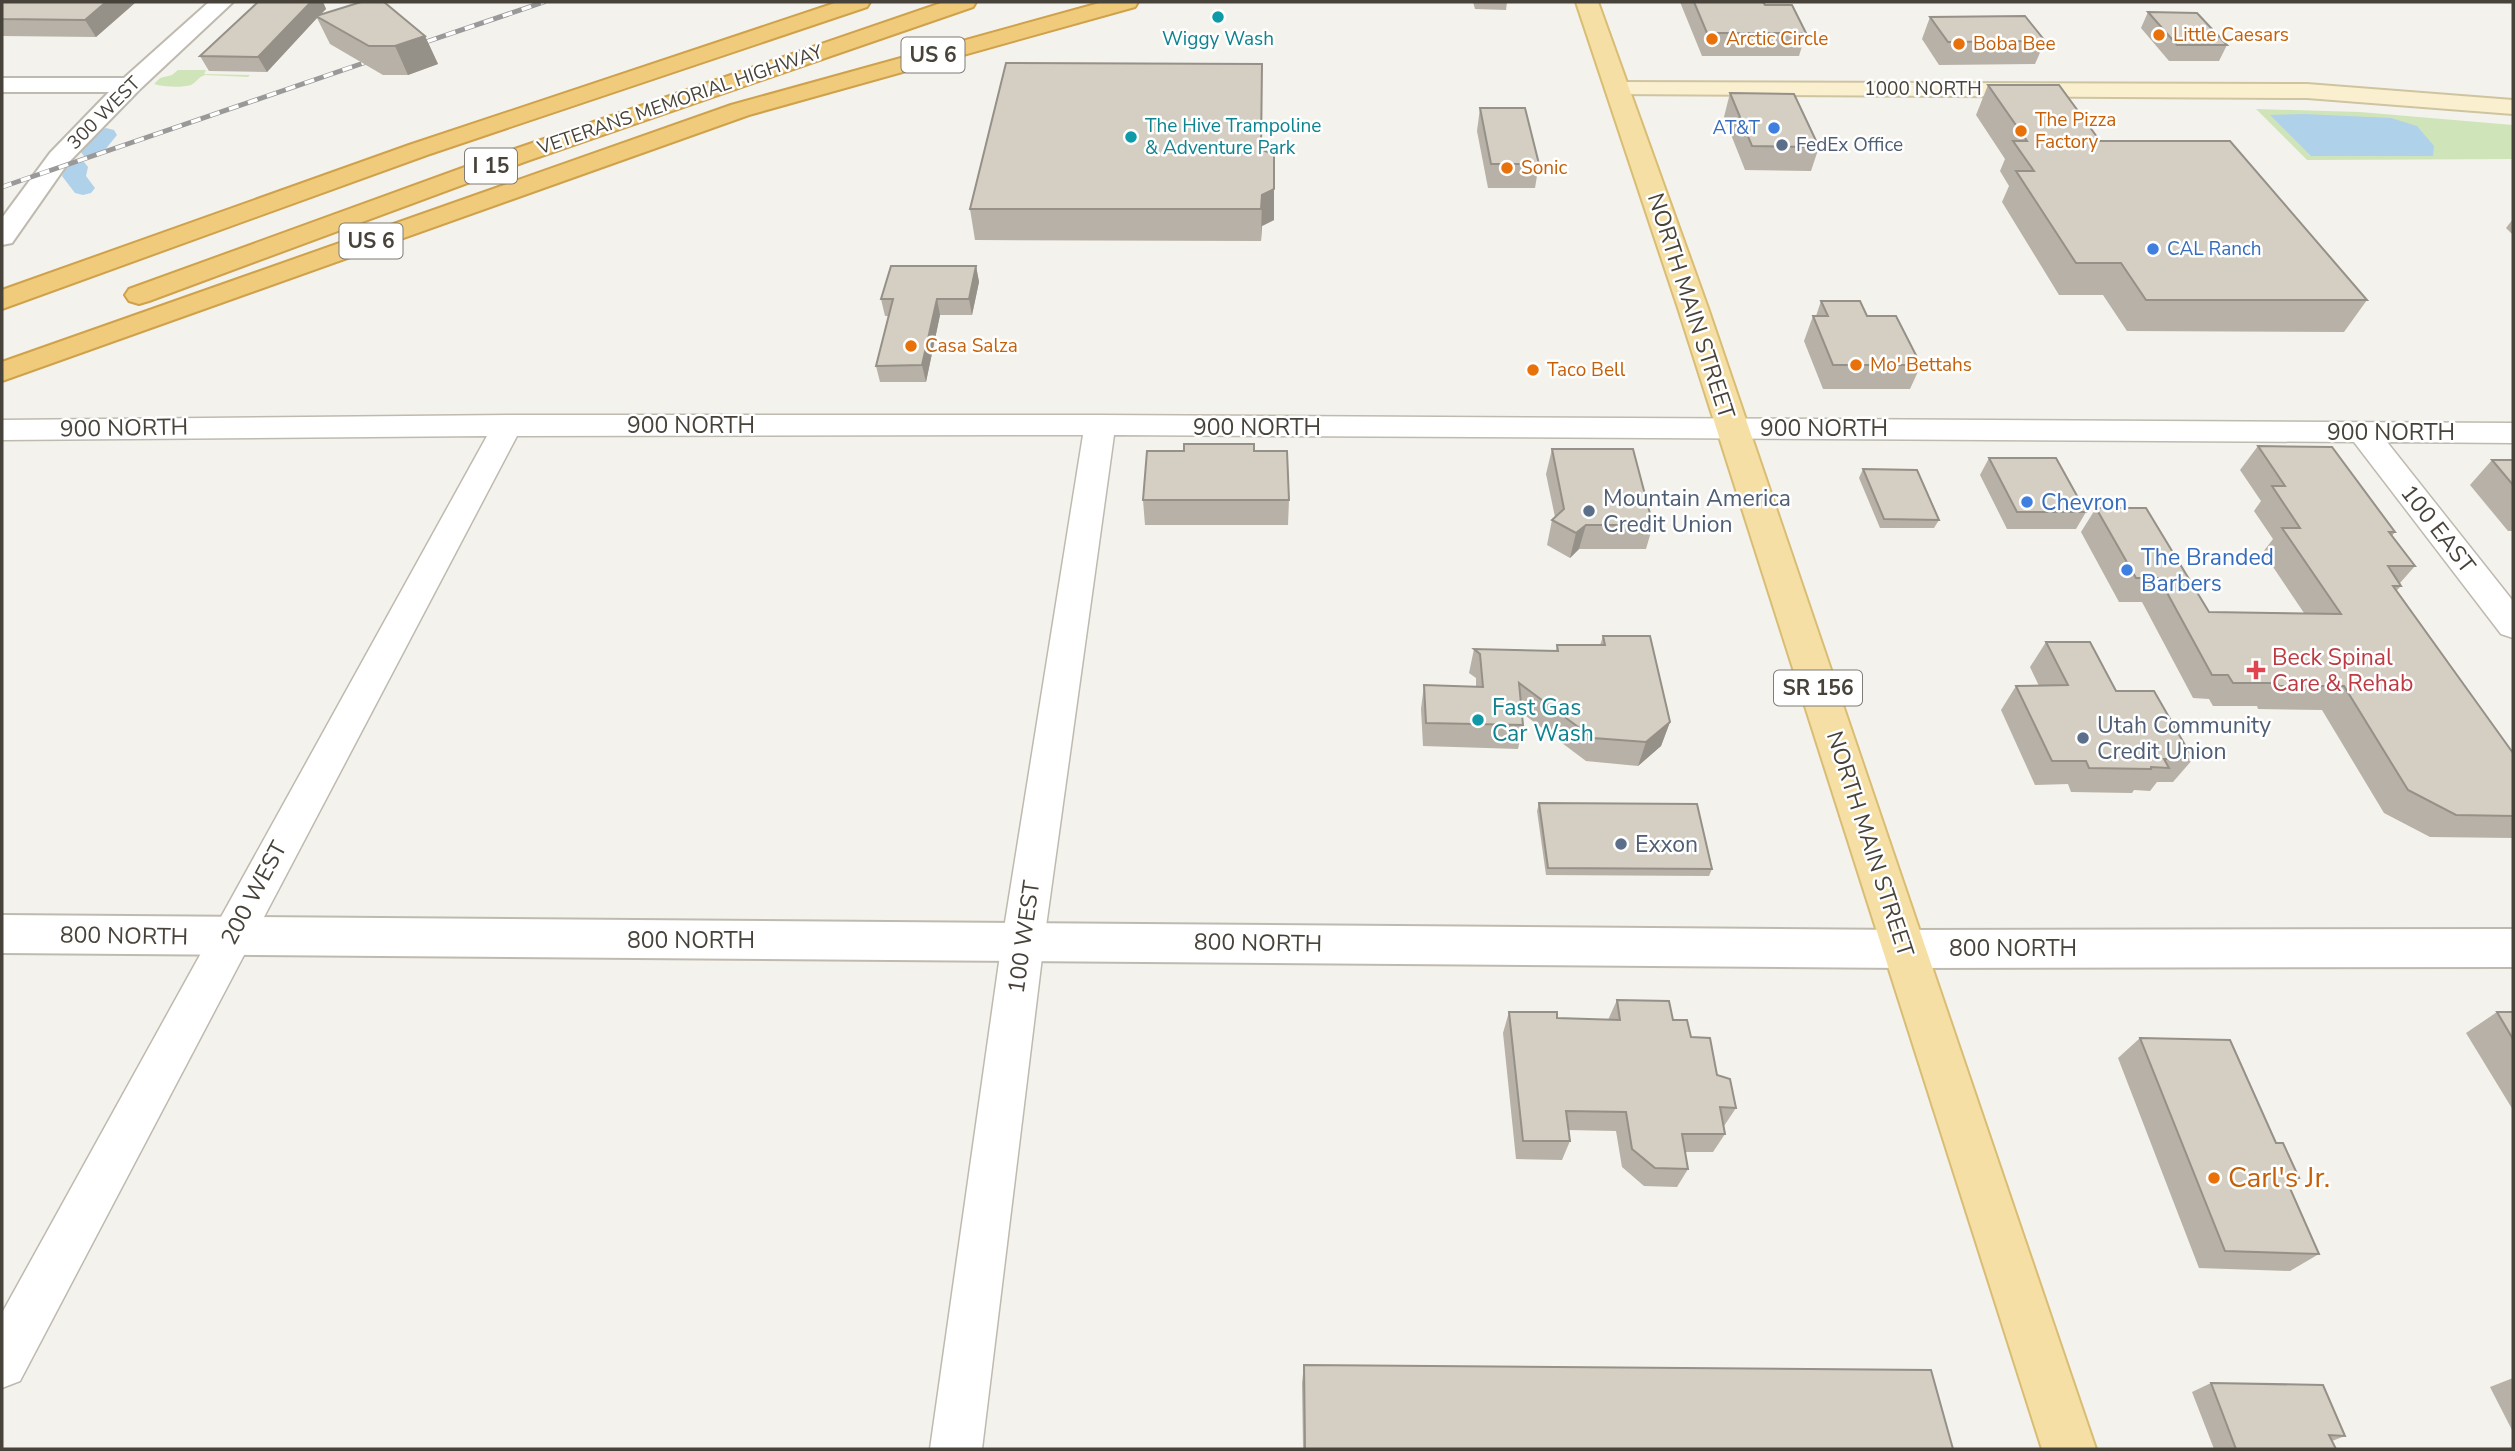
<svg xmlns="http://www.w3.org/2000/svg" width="2515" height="1451" font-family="'Nunito Sans',sans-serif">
  <rect width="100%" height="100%" fill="#f4f2ec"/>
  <g fill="#d0e4b9">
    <path d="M 178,70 L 206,70 L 204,74 L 250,75 L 248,77 L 205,75 C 198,77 197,82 191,85 C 181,88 164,87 154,84 L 160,78 L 172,75 Z"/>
    <polygon points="2256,109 2360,112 2513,125 2513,159 2307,160"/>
  </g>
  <polygon fill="#afd1ea" points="2304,114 2391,118 2417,126 2434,146 2433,156 2311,156 2270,115"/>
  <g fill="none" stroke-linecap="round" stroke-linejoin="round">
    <g fill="#afd1ea" fill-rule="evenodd">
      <path d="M 106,128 L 114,130 L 117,135 L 100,156 L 84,156 L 80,151 C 87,141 94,131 106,128 Z"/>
      <polygon points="76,160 84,162 88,167 86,176 95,188 91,193 83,195 75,193 62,176 68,162"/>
    </g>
    <g stroke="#bfbaaf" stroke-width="3">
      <polygon id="minor" points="508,415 1100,415 2513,423 2513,443 2387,442 2513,601 2513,638 2501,634 2354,442 1114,435 1044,941 982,1449 930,1449 1002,941 1083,435 517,436 20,1381 2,1388 2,1313 487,436 2,440 2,420"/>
    </g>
    <g stroke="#bfbaaf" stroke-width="4">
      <g id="tertiary">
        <polygon points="209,2 233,2 139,90 68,163 12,243 2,245 2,218 50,153 109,92 2,92 2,78 124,78"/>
        <polygon points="2,915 1905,930 2513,929 2513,967 1905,968 2,953"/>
      </g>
    </g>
    <g stroke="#cfc4a0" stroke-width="4">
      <polygon id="secondary" points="1617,82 2307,84 2513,100 2513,114 2307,98 1608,94 1605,89 1608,84"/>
    </g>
    <g stroke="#d9bd75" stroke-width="4">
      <polygon id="primary" points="1576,2 1598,2 1708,308 2096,1449 2042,1449 1678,308"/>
    </g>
    <g stroke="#cfa14b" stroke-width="4">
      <g id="motorway">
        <polygon points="838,2 870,2 867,7 427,155 2,309 2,290 409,145"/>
        <polygon points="944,2 976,2 973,7 527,161 149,301 139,304 129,301 125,295 129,289 509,151"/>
        <polygon points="1103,2 1138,2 1135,7 749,115 2,381 2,362 731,105"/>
      </g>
    </g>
    <use href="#minor" fill="#fff" fill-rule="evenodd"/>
    <use href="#tertiary" fill="#fff" fill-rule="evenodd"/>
    <use href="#secondary" fill="#faf0d0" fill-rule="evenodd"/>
    <use href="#primary" fill="#f5dfa4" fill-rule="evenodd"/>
    <use href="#motorway" fill="#f0cb7b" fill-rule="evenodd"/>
    <g stroke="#999" stroke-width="5">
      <g id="rail">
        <polyline points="408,48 544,2"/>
        <polyline points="2,187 381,57"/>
      </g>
    </g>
    <use href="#rail" stroke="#fff" stroke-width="3.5" stroke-dasharray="10" stroke-linecap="butt"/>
  </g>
  <g fill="#b7b1a7">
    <polygon points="2,2 136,2 96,37 2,36"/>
    <polygon points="258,2 323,2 326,9 321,14 425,36 438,64 408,75 383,75 330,44 317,18 267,72 209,71 200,56"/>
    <polygon points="1473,2 1507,2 1506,10 1475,9"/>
    <polygon points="1680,2 1763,2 1765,5 1806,33 1799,56 1702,56"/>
    <polygon points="2148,12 2227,45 2219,61 2169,61 2141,28"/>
    <polygon points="1930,17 2045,41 2035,64 1939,65 1922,39"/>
    <polygon points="1988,85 2100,141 2367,300 2344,332 2127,331 2103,295 2059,295 2002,202 2009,186 2000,171 2005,159 1976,115"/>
    <polygon points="1730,93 1819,147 1811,171 1745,170 1724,117"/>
    <polygon points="1480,108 1539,164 1535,188 1488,188 1477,131"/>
    <polygon points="1261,149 1274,220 1262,226 1261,241 975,240 970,209"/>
    <polygon points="2513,219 2513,235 2506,228"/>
    <polygon points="976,266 979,282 972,315 940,315 926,382 880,382 876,366 888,316 885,316 881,299"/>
    <polygon points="1821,301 1867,316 1921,365 1910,389 1823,389 1804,341 1813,316 1816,316"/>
    <polygon points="2258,446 2395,532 2392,536 2415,566 2400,583 2401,586 2396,591 2513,753 2513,838 2430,837 2384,813 2322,710 2258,709 2257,706 2213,706 2209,699 2193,698 2142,602 2119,602 2081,532 2096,508 2209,612 2304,613 2263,552 2273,539 2254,511 2261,501 2240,470"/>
    <polygon points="1552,449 1653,525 1646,549 1579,549 1570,558 1547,545 1552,520 1555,517 1546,474"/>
    <polygon points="1254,451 1289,500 1288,525 1145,525 1143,500"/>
    <polygon points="1989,458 2086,512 2076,529 2007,529 1980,475"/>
    <polygon points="2492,460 2513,460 2513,531 2508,531 2470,485"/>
    <polygon points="1863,469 1939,520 1934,528 1880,528 1859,478"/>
    <polygon points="1603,636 1670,722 1661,746 1638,766 1586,761 1522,713 1523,725 1518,749 1423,746 1421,709 1424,685 1476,687 1476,678 1469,673 1474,649 1556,651 1557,645 1600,645"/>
    <polygon points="2046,642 2116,691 2193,759 2173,782 2157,782 2150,791 2134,790 2132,793 2071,792 2068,784 2035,785 2001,710 2016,686 2039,686 2030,667"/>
    <polygon points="1539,803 1712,869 1709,876 1546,875 1537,811"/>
    <polygon points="1617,1000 1673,1020 1691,1037 1717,1075 1736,1108 1724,1126 1725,1134 1713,1152 1685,1152 1688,1169 1677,1187 1644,1186 1622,1167 1616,1131 1568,1130 1570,1141 1562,1160 1516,1159 1503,1033 1509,1012 1557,1018 1608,1020"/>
    <polygon points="2497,1012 2513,1012 2513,1110 2466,1033"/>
    <polygon points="2140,1038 2276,1143 2299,1178 2288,1185 2319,1254 2290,1271 2199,1268 2118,1058"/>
    <polygon points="1304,1365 1953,1449 1303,1449 1302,1383"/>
    <polygon points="2513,1378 2513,1432 2490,1387"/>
    <polygon points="2211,1383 2345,1436 2332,1441 2336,1449 2214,1449 2192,1392"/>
  </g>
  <g fill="#959088">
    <polygon points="106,2 136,2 96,37 85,20"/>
    <polygon points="311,2 323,2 326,9 318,17 316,16 317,18 267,72 258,57"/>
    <polygon points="425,36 438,64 408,75 395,46"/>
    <polygon points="1274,189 1274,220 1262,226 1261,241 1262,195"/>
    <polygon points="976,266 979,282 972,315 969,299"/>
    <polygon points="937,299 940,315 926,382 922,365"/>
    <polygon points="1586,525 1579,549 1570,558 1576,533"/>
    <polygon points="1670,722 1661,746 1638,766 1646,742"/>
  </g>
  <g fill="#d5cec2" stroke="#959088" stroke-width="2">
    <polygon points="2,2 106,2 85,20 2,19"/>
    <polygon points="258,2 311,2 258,57 200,56"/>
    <polygon points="361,2 384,2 425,36 395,46 369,46 316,16"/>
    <polygon points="1694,2 1763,2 1765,5 1792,5 1806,33 1707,33"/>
    <polygon points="2148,12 2197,13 2227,45 2177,45"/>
    <polygon points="2025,16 2045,41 1948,42 1930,17"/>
    <polygon points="1006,63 1262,64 1261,149 1274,155 1274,189 1262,195 1261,209 970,209"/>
    <polygon points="1988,85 2059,85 2100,141 2230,141 2367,300 2146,300 2121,263 2076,263 2016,171 2034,171 2013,141 2027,141"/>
    <polygon points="1730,93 1794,94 1819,147 1752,146"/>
    <polygon points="1480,108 1525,108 1539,164 1491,164"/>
    <polygon points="891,266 976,266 969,299 937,299 922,365 876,366 893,299 881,299"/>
    <polygon points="1821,301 1860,301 1867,316 1896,316 1921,365 1833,365 1813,316 1828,316"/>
    <polygon points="1184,444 1254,444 1254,451 1287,451 1289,500 1143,500 1147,451 1184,451"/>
    <polygon points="2258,446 2332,447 2395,532 2389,532 2415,566 2388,566 2401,586 2393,586 2513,753 2513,816 2456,815 2408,790 2344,686 2279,686 2277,683 2233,683 2228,675 2212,675 2159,578 2136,578 2096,508 2146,508 2209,612 2341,614 2282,528 2300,528 2272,486 2285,486"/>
    <polygon points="1552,449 1633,449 1653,525 1586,525 1576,533 1552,520 1564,509"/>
    <polygon points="1989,458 2056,458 2086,512 2017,512"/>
    <polygon points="2492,460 2513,460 2513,485"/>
    <polygon points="1863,469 1917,470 1939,520 1884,519"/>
    <polygon points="1603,636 1650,636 1670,722 1646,742 1593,738 1519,683 1523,725 1426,723 1424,685 1483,687 1480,654 1474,649 1558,651 1557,645 1605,645"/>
    <polygon points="2046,642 2090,642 2116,691 2154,691 2193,759 2164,759 2169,768 2151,767 2151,769 2089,768 2086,761 2052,761 2016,686 2068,685"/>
    <polygon points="1539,803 1697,804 1712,869 1548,868"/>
    <polygon points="1617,1000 1669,1001 1673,1020 1687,1020 1691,1037 1710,1038 1717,1075 1730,1079 1736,1108 1720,1107 1725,1134 1682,1134 1688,1169 1655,1168 1632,1149 1626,1112 1566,1111 1570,1141 1523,1141 1509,1012 1557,1012 1557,1018 1620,1020"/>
    <polygon points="2497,1012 2513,1012 2513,1039"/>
    <polygon points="2140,1038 2230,1040 2276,1143 2283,1143 2299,1178 2285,1177 2319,1254 2225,1251"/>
    <polygon points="1304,1365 1931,1370 1953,1449 1305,1449"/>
    <polygon points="2211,1383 2323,1385 2345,1436 2329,1435 2336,1449 2236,1449"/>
  </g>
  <g fill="#0f9aa8" stroke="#fff" stroke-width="2.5">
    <circle cx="1218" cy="17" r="7"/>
    <circle cx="1131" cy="137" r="7"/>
    <circle cx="1478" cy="720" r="7"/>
  </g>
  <g fill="#e8710a" stroke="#fff" stroke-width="2.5">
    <circle cx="2159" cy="35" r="7"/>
    <circle cx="1712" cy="39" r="7"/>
    <circle cx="1959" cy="44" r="7"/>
    <circle cx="2021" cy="131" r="7"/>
    <circle cx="1507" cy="168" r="7"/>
    <circle cx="911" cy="346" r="7"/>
    <circle cx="1856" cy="365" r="7"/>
    <circle cx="1533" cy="370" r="7"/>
    <circle cx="2214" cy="1178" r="7"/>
  </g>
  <g fill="#3f7fe0" stroke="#fff" stroke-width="2.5">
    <circle cx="1774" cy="128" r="7"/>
    <circle cx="2153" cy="249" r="7"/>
    <circle cx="2027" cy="502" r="7"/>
    <circle cx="2127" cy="570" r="7"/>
  </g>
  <g fill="#5c6f8a" stroke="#fff" stroke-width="2.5">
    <circle cx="1782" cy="145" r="7"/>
    <circle cx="1589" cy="511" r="7"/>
    <circle cx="2083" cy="738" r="7"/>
    <circle cx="1621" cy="844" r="7"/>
  </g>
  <path fill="#e0444e" stroke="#fff" stroke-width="2.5" d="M2252.5 659.5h7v7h7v7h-7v7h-7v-7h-7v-7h7z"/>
  <g text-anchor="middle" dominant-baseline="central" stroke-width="5" stroke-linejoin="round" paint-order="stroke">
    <g font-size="19" fill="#c56008" stroke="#fff" text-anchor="start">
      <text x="2173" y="35">Little Caesars</text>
      <text x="1726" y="39">Arctic Circle</text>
      <text x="1973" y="44">Boba Bee</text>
      <text x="2035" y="120">The Pizza<tspan x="2035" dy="22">Factory</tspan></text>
      <text x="1521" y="168">Sonic</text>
      <text x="925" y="346">Casa Salza</text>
      <text x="1870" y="365">Mo' Bettahs</text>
      <text x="1547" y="370">Taco Bell</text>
    </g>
    <g font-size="19" fill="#0d838f" stroke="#fff">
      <text x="1218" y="39">Wiggy Wash</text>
      <text x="1145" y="126" text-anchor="start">The Hive Trampoline<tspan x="1145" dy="22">&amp; Adventure Park</tspan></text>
    </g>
    <g font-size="19" fill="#48433a" stroke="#fff">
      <text x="1923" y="89">1000 NORTH</text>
      <text transform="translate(680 100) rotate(-19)">VETERANS MEMORIAL HIGHWAY</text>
      <text transform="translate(104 113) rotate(-45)">300 WEST</text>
    </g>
    <g font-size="19" fill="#366cbe" stroke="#fff" text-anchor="end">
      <text x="1760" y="128">AT&amp;T</text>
      <text x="2167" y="249" text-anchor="start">CAL Ranch</text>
    </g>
    <g font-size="19" fill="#4e5e75" stroke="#fff" text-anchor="start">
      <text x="1796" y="145">FedEx Office</text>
    </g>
    <g fill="#fff" stroke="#7f7b75" stroke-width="2">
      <rect x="901.5" y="37.5" width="63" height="35" rx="5"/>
      <rect x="465" y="148.5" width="52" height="35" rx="5"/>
      <rect x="339.5" y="223.5" width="63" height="35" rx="5"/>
      <rect x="1774" y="670.5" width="88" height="35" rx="5"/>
    </g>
    <g font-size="21" font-weight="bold" fill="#48433a">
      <text x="933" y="55">US 6</text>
      <text x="491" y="166">I 15</text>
      <text x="371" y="241">US 6</text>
      <text x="1818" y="688">SR 156</text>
    </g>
    <g font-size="23" fill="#48433a" stroke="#fff">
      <text transform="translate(1691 306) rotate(72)">NORTH MAIN STREET</text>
      <text x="691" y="425">900 NORTH</text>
      <text x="1257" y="427">900 NORTH</text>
      <text transform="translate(124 428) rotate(-1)">900 NORTH</text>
      <text x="1824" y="428">900 NORTH</text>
      <text x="2391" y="432">900 NORTH</text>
      <text transform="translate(2438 529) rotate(52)">100 EAST</text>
      <text transform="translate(1870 844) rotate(72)">NORTH MAIN STREET</text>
      <text transform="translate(254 893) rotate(-62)">200 WEST</text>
      <text transform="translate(124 936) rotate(1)">800 NORTH</text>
      <text transform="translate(1024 937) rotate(-82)">100 WEST</text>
      <text x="691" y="940">800 NORTH</text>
      <text transform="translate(1258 943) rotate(1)">800 NORTH</text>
      <text x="2013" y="948">800 NORTH</text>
    </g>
    <g font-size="23" fill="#4e5e75" stroke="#fff" text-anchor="start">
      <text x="1603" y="498">Mountain America<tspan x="1603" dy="26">Credit Union</tspan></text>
      <text x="2097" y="725">Utah Community<tspan x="2097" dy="26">Credit Union</tspan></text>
      <text x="1635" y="844">Exxon</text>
    </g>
    <g font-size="23" fill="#366cbe" stroke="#fff" text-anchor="start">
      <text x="2041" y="502">Chevron</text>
      <text x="2141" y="557">The Branded<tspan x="2141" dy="26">Barbers</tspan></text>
    </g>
    <g font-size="23" fill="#be3a42" stroke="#fff" text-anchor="start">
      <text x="2272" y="657">Beck Spinal<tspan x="2272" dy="26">Care &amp; Rehab</tspan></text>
    </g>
    <g font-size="23" fill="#0d838f" stroke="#fff" text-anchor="start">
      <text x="1492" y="707">Fast Gas<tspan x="1492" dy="26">Car Wash</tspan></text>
    </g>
    <g font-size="28" fill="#c56008" stroke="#fff" text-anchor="start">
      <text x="2228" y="1178">Carl's Jr.</text>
    </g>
  </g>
  <rect width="2515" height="1451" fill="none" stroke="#48433a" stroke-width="7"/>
</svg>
